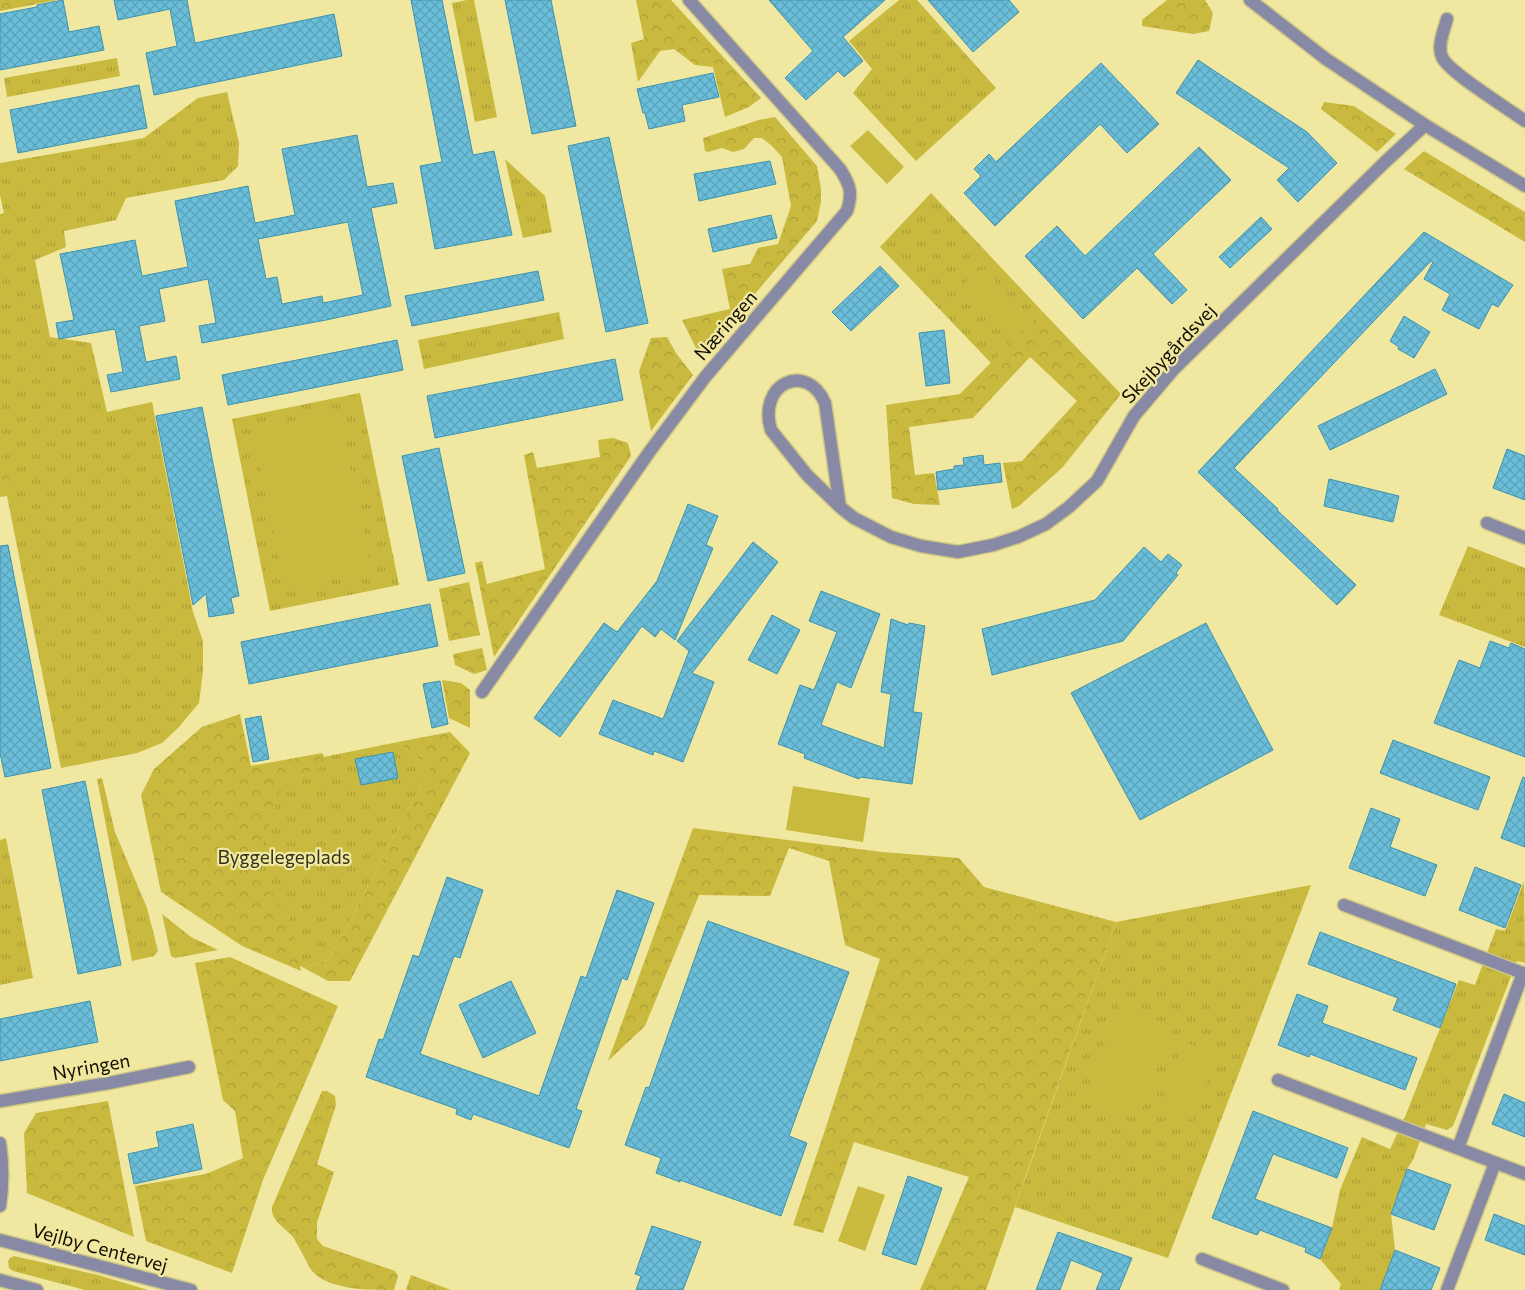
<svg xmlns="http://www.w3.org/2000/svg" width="1525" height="1290" font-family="Commissioner,sans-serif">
  <defs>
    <pattern id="grass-tufts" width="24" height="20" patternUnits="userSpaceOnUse" patternTransform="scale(1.25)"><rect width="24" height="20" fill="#c9b93e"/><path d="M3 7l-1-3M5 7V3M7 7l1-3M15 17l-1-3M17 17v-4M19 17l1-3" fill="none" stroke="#ac9e35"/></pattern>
    <pattern id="forest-crowns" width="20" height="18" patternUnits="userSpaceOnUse" patternTransform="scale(1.25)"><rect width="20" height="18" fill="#c9b93e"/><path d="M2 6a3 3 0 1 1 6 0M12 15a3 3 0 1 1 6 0" fill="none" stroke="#ac9e35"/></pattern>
    <pattern id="building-cross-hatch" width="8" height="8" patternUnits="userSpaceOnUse" patternTransform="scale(1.25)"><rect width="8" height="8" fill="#6abeda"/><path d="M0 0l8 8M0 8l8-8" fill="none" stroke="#5ba2b9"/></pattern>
  </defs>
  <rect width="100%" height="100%" fill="#f0e8a0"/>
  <g fill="url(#grass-tufts)">
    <polygon points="467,0 474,0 497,117 475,122 452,3"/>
    <polygon points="899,0 917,0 996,88 916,161 853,93 872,69 849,41"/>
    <polygon points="117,58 120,76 7,97 4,78"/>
    <polygon points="227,92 239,143 238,166 224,180 126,198 116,220 64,231 66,247 35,260 50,337 91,343 107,412 152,402 193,612 203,641 203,671 199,703 178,728 162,743 137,753 61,768 7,496 0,497 0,214 4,213 0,195 0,163 144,138 198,98"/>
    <polygon points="505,159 545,196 552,232 523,238"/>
    <polygon points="931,193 1042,311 991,363 880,247"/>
    <polygon points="559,312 564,339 424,369 418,340"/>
    <polygon points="360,393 399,585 270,611 232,419"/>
    <polygon points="1468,546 1525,568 1525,647 1439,615"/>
    <polygon points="398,742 430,768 330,959 304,968 164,890 274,767"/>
    <polygon points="102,778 115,832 147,908 158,951 154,956 132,961 97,779"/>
    <polygon points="6,838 33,978 0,985 0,840"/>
    <polygon points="1524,881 1525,963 1517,961 1453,1126 1447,1130 1426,1124 1413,1160 1407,1169 1391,1214 1395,1250 1380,1290 1339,1290 1341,1284 1320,1259 1332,1228 1340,1190 1362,1137 1390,1149 1405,1117 1459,980 1475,985 1496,929 1505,931"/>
    <polygon points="1311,885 1168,1258 1015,1207 1116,922"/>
    <polygon points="162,914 191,937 218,950 175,958 171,956"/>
    <polygon points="14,1256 98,1275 148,1290 85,1290 13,1271 9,1268 8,1261 10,1258"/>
  </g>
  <g fill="url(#forest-crowns)">
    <polygon points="0,0 57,0 0,11"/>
    <polygon points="636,0 671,0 761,98 749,107 725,117 713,67 695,65 674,49 660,51 638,82 631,43 644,39"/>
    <polygon points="1167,0 1205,0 1213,13 1209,31 1193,34 1142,26 1142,20"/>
    <polygon points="1324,102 1354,106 1396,134 1377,152 1321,109"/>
    <polygon points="775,117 817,166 821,189 821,202 817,221 708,349 698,352 682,320 730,309 722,269 750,264 758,248 778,244 791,206 782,157 772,146 762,138 754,138 744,149 733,152 722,148 708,152 705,151 703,138 759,120"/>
    <polygon points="1424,151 1525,212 1525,242 1404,169"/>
    <polygon points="1042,311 1121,394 1062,468 1019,506 1012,509 1003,463 1022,461 1077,401 1030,357 973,418 909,427 915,475 934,473 940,505 914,504 892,498 886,405 960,394"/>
    <polygon points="667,337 676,353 693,375 651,431 639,371 651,338"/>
    <polygon points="613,438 628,443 631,456 494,657 475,563 482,561 487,584 545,569 524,455 533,452 537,468 600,457 598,440"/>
    <polygon points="0,444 12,488 0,491"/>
    <polygon points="469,582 480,635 449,641 439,589"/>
    <polygon points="482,648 487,670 474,674 455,665 453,654"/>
    <polygon points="442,680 461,683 470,690 470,728 449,718"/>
    <polygon points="240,714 251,766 322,753 324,756 323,766 288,780 281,791 267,831 255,870 262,886 278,899 291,921 301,971 242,946 161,892 141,795 154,769 202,727"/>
    <polygon points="450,732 470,753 350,981 328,981 304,968 330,959 430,768 398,742"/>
    <polygon points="693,828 882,852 959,858 984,887 1116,922 1033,1155 986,1290 920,1290 969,1177 854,1142 823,1233 793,1225 826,1127 880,959 845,945 829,861 789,848 770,896 699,895 645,1026 608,1061"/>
    <polygon points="230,957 338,1006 263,1180 232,1273 146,1241 135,1186 206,1174 243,1158 235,1111 223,1100 195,963"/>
    <path d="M 322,1091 L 327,1091 L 335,1096 L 336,1105 L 317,1164 L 334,1172 L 317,1222 L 317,1239 L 323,1246 L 395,1271 L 398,1276 L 394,1290 C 367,1290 329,1290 312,1271 C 305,1260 300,1248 293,1237 C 285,1227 271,1222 272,1207 Z"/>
    <polygon points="108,1101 134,1237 27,1193 24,1133 36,1113"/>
    <polygon points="411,1275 451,1290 406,1290"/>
  </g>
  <g fill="#c9b93e">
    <polygon points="868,130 904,167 887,184 850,146"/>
    <polygon points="984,269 1024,312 1024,318 1010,331 1004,331 964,289 965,283 979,270"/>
    <polygon points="339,412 372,572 285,590 253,429"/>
    <polygon points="793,786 870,798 863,842 786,830"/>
    <polygon points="1119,1005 1173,1026 1138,1119 1084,1098"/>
    <polygon points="1188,1043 1214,1054 1216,1058 1192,1119 1186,1120 1161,1109 1160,1106 1184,1044"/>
    <polygon points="858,1186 885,1195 865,1251 838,1241"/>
  </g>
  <g fill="url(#building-cross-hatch)" stroke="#3e93ae" fill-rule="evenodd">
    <polygon points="63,0 69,32 99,26 104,50 0,70 0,14 37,7 37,5"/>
    <polygon points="114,0 187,0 195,43 334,14 342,56 154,95 146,53 177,46 170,9 118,20"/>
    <polygon points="411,0 442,0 473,155 494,151 512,235 435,249 420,166 442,162"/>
    <polygon points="505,0 551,0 576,126 532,134"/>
    <polygon points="769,0 885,0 843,37 863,61 844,77 838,71 806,100 785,78 813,51"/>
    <polygon points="928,0 1009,0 1019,12 973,52"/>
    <polygon points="1198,60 1307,132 1337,163 1298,202 1277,180 1289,168 1176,93"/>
    <polygon points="1101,63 1159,124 1127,153 1100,124 995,226 964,193 981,176 974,169 989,154 996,162"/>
    <polygon points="713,73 719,97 682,105 685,121 649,129 645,113 643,113 637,89"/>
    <polygon points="139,85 147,128 18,153 10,110"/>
    <path d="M 357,135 L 367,187 L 393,183 L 397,203 L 371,208 L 391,306 L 326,320 L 202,343 L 199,326 L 216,323 L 208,279 L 159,289 L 165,321 L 139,326 L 146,362 L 176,356 L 180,379 L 111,392 L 107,375 L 123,372 L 115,329 L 59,339 L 56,323 L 74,320 L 60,254 L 135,240 L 142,276 L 188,267 L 175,201 L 248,186 L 255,223 L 295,215 L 282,149 ZM 348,222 L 363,295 L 323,303 L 322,296 L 282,304 L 277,277 L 266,279 L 258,239 Z"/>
    <polygon points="609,137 648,323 606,332 568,146"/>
    <polygon points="1199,147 1231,180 1153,254 1187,290 1172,304 1137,268 1083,319 1025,256 1057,226 1085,256"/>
    <polygon points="770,161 776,184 699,201 694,174"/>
    <polygon points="771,215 777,238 713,252 708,229"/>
    <polygon points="1261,217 1272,229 1230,268 1219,257"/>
    <polygon points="1424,232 1513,285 1498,307 1492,304 1479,329 1442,310 1450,294 1424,279 1433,262 1431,261 1234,468 1278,509 1277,510 1356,585 1337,605 1198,472"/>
    <polygon points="880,266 899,286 851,331 832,312"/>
    <polygon points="538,271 544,300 412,326 405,296"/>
    <polygon points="1404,316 1430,332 1414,358 1398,349 1399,347 1390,341"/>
    <polygon points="944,330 950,383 926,386 919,333"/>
    <polygon points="397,340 403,370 228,405 222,375"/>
    <polygon points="615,359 623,400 435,438 427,396"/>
    <polygon points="1435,369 1447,394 1330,450 1318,426"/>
    <polygon points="202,407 239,596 231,598 234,613 209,617 206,594 193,605 156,416"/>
    <polygon points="439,448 465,573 428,581 402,456"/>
    <polygon points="1507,449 1525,456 1525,500 1493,488"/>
    <polygon points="983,455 984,465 1000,463 1002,482 938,490 936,472 954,469 954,466 964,465 963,458"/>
    <polygon points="1329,479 1399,496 1393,522 1324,506"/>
    <polygon points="688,504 718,516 706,545 713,548 675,640 661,629 655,637 642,626 560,737 534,718 604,623 617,632 657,581"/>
    <polygon points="753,542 778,562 692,673 714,682 683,762 654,751 653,755 599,734 613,700 663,719 689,651 677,641"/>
    <polygon points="8,545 51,768 5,777 0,753 0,546"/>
    <polygon points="1144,547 1161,562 1168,554 1182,565 1176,573 1178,575 1123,641 992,675 982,629 1095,600"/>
    <polygon points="821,591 880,614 851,688 837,682 821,725 884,748 891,694 881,692 891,619 908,625 909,623 925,626 913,712 922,713 912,784 860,777 859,779 804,758 805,754 778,744 800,685 814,690 837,632 809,621"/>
    <polygon points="430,604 438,646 249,684 241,642"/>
    <polygon points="772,615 800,630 777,674 748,660"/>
    <polygon points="1206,623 1273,750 1140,820 1071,693"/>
    <polygon points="1490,641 1509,648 1511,643 1525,649 1525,757 1434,723 1459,660 1480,668"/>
    <polygon points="440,681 448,724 432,728 423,684"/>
    <polygon points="261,716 269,759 253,762 245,719"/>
    <polygon points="1393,740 1490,777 1478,810 1380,773"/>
    <polygon points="393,752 398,778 361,785 355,759"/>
    <polygon points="1523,777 1525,778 1525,847 1501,838"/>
    <polygon points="85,781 121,965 78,974 42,790"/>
    <polygon points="1371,808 1400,819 1390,847 1437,865 1425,896 1349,868"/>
    <polygon points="1475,867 1521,885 1505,928 1459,910"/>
    <polygon points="447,877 483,890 460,958 454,956 420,1054 539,1096 581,976 586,978 617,890 654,903 627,980 622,978 576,1109 582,1111 569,1148 473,1114 471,1120 456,1114 457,1109 366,1077 379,1039 383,1040 413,955 419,957"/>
    <polygon points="708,921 849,972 789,1136 807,1143 781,1216 680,1180 680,1182 656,1173 661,1158 625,1145 646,1087 649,1088"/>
    <polygon points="1320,932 1456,984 1440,1028 1393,1010 1398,998 1308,964"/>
    <polygon points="511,981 536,1033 483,1058 459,1005"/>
    <polygon points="1297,994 1328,1006 1322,1023 1417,1058 1405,1090 1310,1054 1309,1057 1278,1045"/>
    <polygon points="90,1001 98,1042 0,1061 0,1019"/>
    <polygon points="1504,1094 1525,1103 1525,1137 1492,1124"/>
    <polygon points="1253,1111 1348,1148 1337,1178 1273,1154 1255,1199 1332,1228 1320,1259 1305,1252 1306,1248 1260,1230 1257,1235 1212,1218"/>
    <polygon points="193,1124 202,1169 134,1184 128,1154 159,1147 156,1132"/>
    <polygon points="1407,1169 1451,1185 1434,1230 1391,1214"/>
    <polygon points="908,1176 942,1188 916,1265 882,1254"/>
    <polygon points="1494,1214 1525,1226 1525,1255 1485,1240"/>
    <polygon points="652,1226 701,1242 683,1290 636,1290 641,1276 635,1274"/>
    <polygon points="1058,1232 1132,1258 1119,1290 1096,1290 1103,1273 1071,1260 1060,1290 1036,1290"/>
    <polygon points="1395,1250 1440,1268 1431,1290 1380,1290"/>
  </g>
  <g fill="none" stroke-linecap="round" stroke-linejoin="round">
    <g stroke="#ccc586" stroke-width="15">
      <g id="minor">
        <polyline points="1250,0 1326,59 1425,125 1525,186"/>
        <path d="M 1447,19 C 1444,30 1437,46 1442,57 C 1448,72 1509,109 1525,121"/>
        <path d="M 840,507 L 825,403 C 807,361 757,383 771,430 L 807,475 L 840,507 L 854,518 L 891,537 L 921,546 L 958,552 L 993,545 L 1018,537 L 1046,524 L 1069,507 L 1097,481 L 1134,416 L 1173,370 L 1384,163 L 1425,125"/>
        <polyline points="1487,523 1525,538"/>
        <path d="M 482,692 L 650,451 L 706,376 L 847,211 C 853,192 850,185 840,169 L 689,0"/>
        <polyline points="1344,905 1525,974"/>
        <polyline points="1278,1080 1525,1174"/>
        <polyline points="0,1101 109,1083 189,1067"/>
        <path d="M 0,1143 C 3,1164 3,1186 0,1206"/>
        <polyline points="1458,1148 1523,973"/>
        <polyline points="0,1240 191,1290"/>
        <polyline points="1202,1259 1283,1290"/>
        <polyline points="0,1280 37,1290"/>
        <polyline points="1447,1290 1495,1163"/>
      </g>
    </g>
    <use href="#minor" stroke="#8789a5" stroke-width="12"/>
  </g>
  <g text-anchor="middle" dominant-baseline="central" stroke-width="4.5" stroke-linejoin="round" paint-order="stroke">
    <g font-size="19" fill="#110d00" stroke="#f0e8a0">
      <text transform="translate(725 325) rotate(-49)">Næringen</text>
      <text transform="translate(1168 353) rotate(-47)">Skejbygårdsvej</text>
      <text transform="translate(91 1066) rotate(-10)">Nyringen</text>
      <text transform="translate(100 1247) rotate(15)">Vejlby Centervej</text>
    </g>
    <g font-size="19" fill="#33311b" stroke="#f0e8a0">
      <text x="284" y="856">Byggelegeplads</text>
    </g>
  </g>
</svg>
